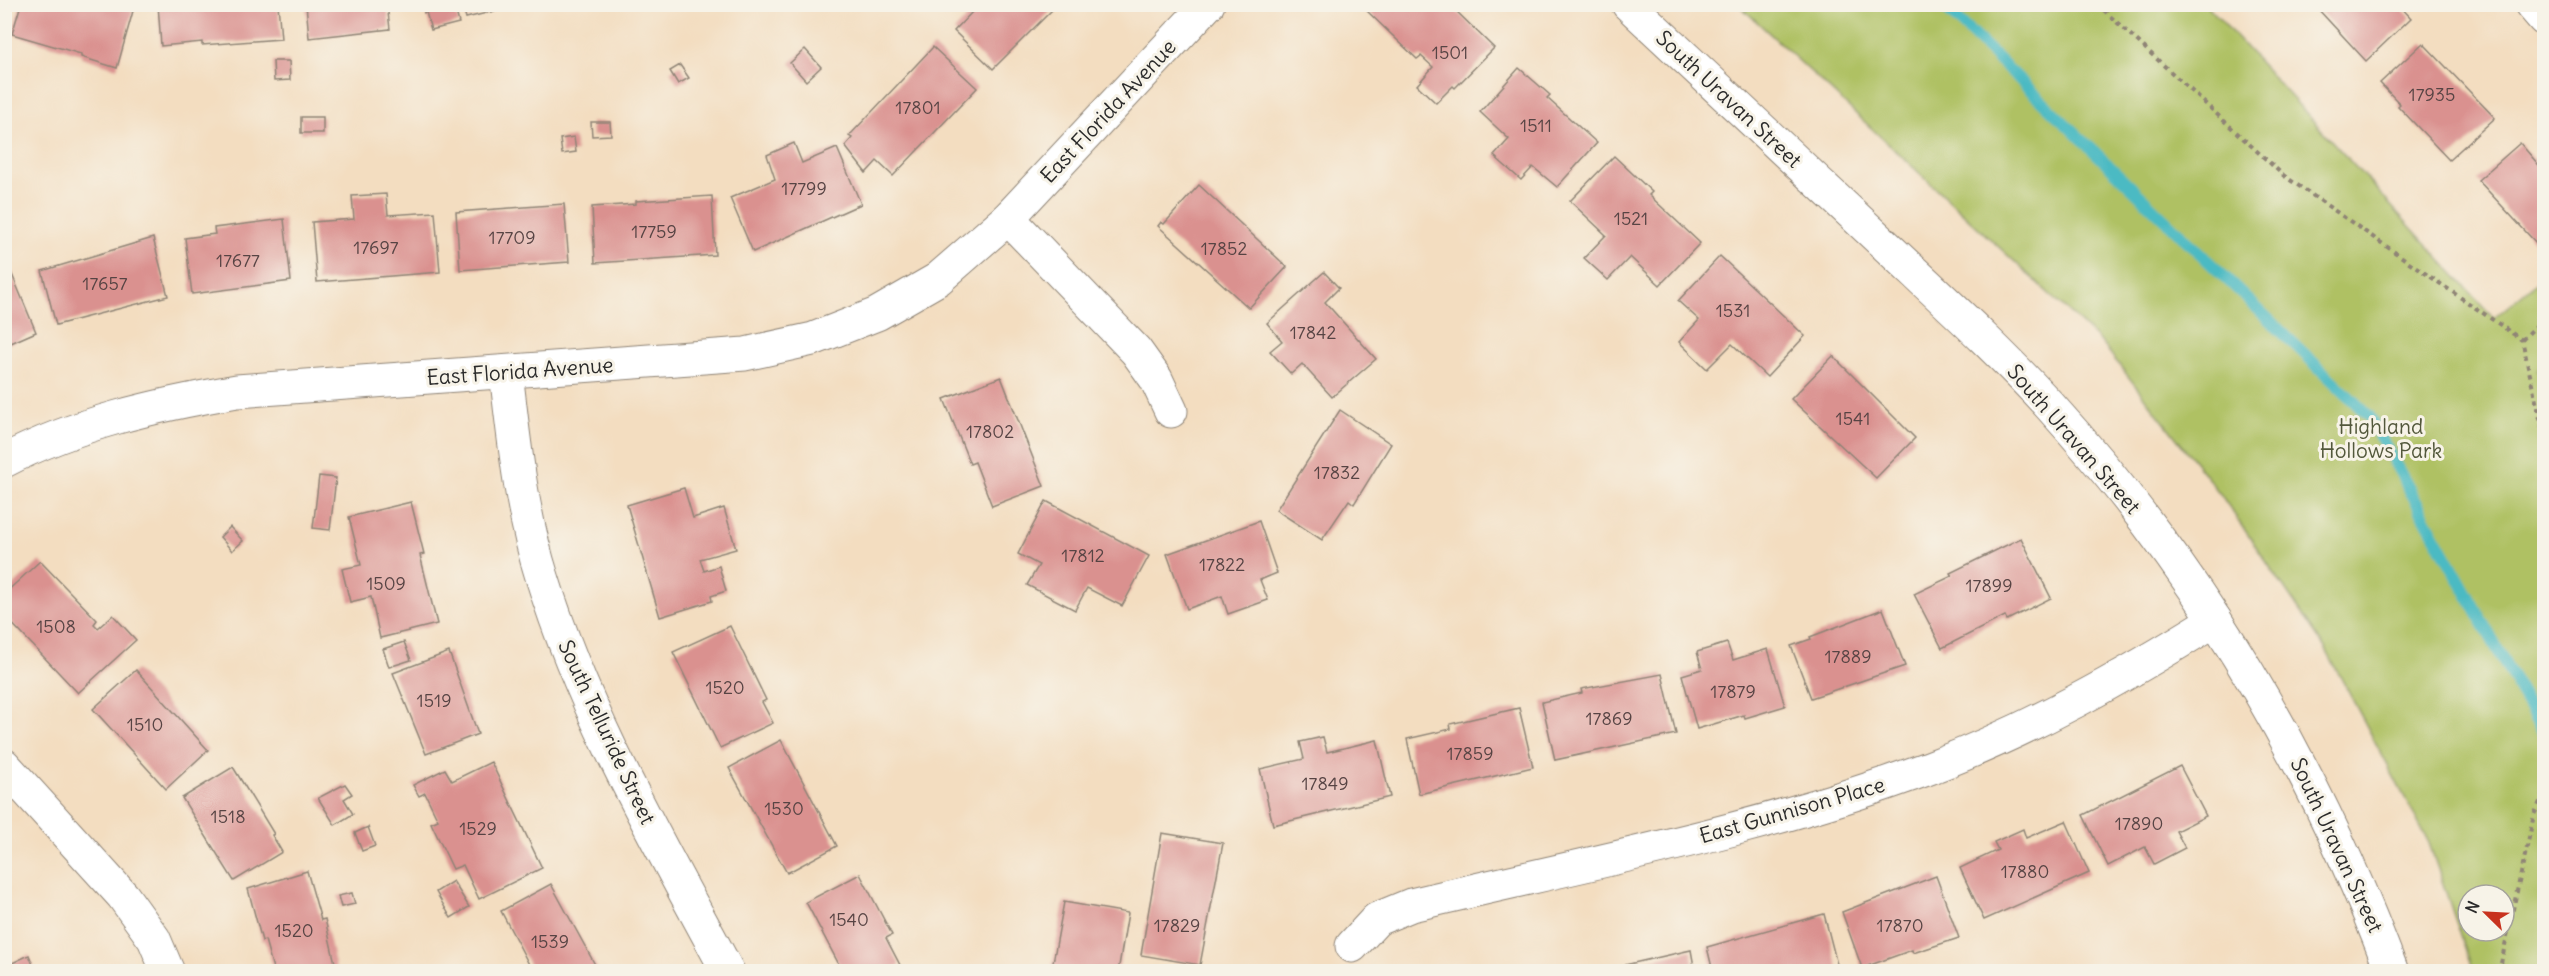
<svg xmlns="http://www.w3.org/2000/svg" width="2549" height="976" font-family="Delius,sans-serif">
  <rect width="100%" height="100%" fill="#f7f3e8"/>
  <filter id="ink" filterUnits="userSpaceOnUse"><feTurbulence type="fractalNoise" baseFrequency=".0167" numOctaves="2"/><feDisplacementMap in="SourceGraphic" scale="12" xChannelSelector="R" yChannelSelector="G"/><feConvolveMatrix kernelMatrix="1 2 1 2 8 2 1 2 1" color-interpolation-filters="sRGB"/></filter>
  <filter id="wash" filterUnits="userSpaceOnUse"><feTurbulence type="fractalNoise" baseFrequency=".008" numOctaves="4" result="noise"/><feDisplacementMap in="SourceGraphic" scale="24" xChannelSelector="R" yChannelSelector="G"/><feGaussianBlur stdDeviation="1.35" result="paint"/><feColorMatrix in="noise" values="0 0 0 0 0 0 0 0 0 0 0 0 0 0 0 0 0 1.4 0 .05"/><feComposite in="paint" operator="in"/></filter>
  <g filter="url(#wash)">
    <rect width="100%" height="100%" fill="#f3ddc0"/>
    <path fill="#afc164" stroke="#6d7648" stroke-width="1.5" fill-rule="evenodd" d="M 1739,5 L 2207,5 L 2494,318 L 2544,276 L 2544,363 L 2537,370 L 2544,376 L 2544,971 L 2473,971 L 2429,843 L 2325,648 L 2221,495 L 2102,343 ZM 2468,895 L 2504,895 L 2504,931 L 2468,931 Z"/>
    <g fill="none" stroke-linecap="round" stroke-linejoin="round">
      <polyline stroke="#4bbac3" stroke-width="12" points="1941,4 2369,416 2544,734"/>
    </g>
    <g id="blocks">
      <g fill="#da918f">
        <polygon points="21,4 111,4 133,11 117,68 81,57 81,54 12,34"/>
        <polygon points="158,4 278,4 281,39 202,45 202,42 161,46"/>
        <polygon points="306,4 387,4 390,29 309,38"/>
        <polygon points="422,4 454,4 459,23 431,30 426,12 424,13"/>
        <polygon points="462,4 494,4 495,11 466,18"/>
        <polygon points="966,4 1058,4 993,69 954,31 973,11"/>
        <polygon points="1372,4 1449,4 1494,48 1455,88 1453,86 1436,103 1417,85 1433,67 1421,56 1417,59 1367,11"/>
        <polygon points="2321,4 2398,4 2411,18 2366,61 2317,8"/>
        <polygon points="2423,43 2495,118 2449,160 2398,106 2400,104 2380,83"/>
        <polygon points="933,47 977,88 893,176 877,161 866,173 845,146 852,138 849,136"/>
        <polygon points="805,49 821,67 806,81 790,63"/>
        <polygon points="273,61 289,61 290,80 274,81"/>
        <polygon points="680,65 689,78 678,84 670,71"/>
        <polygon points="1519,68 1550,95 1547,98 1597,143 1557,187 1533,167 1521,180 1494,156 1509,139 1480,112"/>
        <rect x="301" y="117" width="22" height="16"/>
        <polygon points="591,122 610,122 611,135 592,136"/>
        <polygon points="574,137 576,152 562,154 560,139"/>
        <polygon points="794,143 802,163 837,148 861,204 753,252 730,198 775,179 767,155"/>
        <polygon points="2520,143 2544,171 2544,239 2538,245 2478,180"/>
        <polygon points="1614,156 1652,192 1649,195 1700,243 1660,285 1630,257 1608,280 1584,258 1606,235 1570,201"/>
        <polygon points="1199,185 1287,267 1249,308 1158,226 1161,222 1164,224"/>
        <polygon points="386,194 388,215 435,212 440,272 317,282 312,222 354,219 352,196"/>
        <polygon points="712,196 715,255 595,263 592,207 636,204 636,201"/>
        <polygon points="564,204 569,262 460,270 456,212"/>
        <polygon points="284,219 291,281 192,294 185,238 215,234 214,228"/>
        <polygon points="153,238 168,296 56,325 42,271"/>
        <polygon points="1720,256 1805,336 1767,377 1732,344 1707,369 1679,342 1699,320 1678,301"/>
        <polygon points="11,272 36,332 4,346 4,274"/>
        <polygon points="1324,272 1339,288 1325,302 1376,359 1332,397 1302,364 1291,374 1270,351 1282,341 1267,323"/>
        <polygon points="1833,356 1915,438 1876,478 1791,399"/>
        <polygon points="1001,377 1044,486 992,506 975,462 970,464 944,399"/>
        <polygon points="1340,410 1391,444 1354,504 1349,500 1322,540 1276,510"/>
        <polygon points="319,476 336,478 330,530 313,528"/>
        <polygon points="684,488 693,518 724,508 736,549 700,559 704,571 719,566 726,591 711,596 712,601 660,617 627,505"/>
        <polygon points="1046,501 1149,556 1122,606 1087,588 1075,610 1027,585 1039,565 1018,554"/>
        <polygon points="411,502 424,554 420,555 437,624 380,638 371,597 350,602 342,569 361,565 349,517"/>
        <polygon points="1259,521 1277,573 1260,580 1268,600 1228,614 1222,596 1187,609 1167,554"/>
        <polygon points="230,527 243,541 232,551 220,537"/>
        <polygon points="2021,538 2051,598 2007,620 2005,616 1942,648 1914,594 1952,576 1950,573"/>
        <polygon points="40,561 97,620 94,624 98,628 113,615 136,640 78,693 4,615 4,594"/>
        <polygon points="1883,609 1905,666 1811,698 1791,646 1811,639 1810,637"/>
        <polygon points="730,626 766,700 762,702 773,723 720,748 673,652"/>
        <polygon points="404,642 411,660 389,667 383,649"/>
        <polygon points="1727,643 1733,660 1768,649 1785,706 1745,718 1744,715 1697,729 1682,675 1702,669 1697,652"/>
        <polygon points="449,652 478,734 426,754 393,673"/>
        <polygon points="136,670 208,750 166,789 93,709"/>
        <polygon points="1662,674 1676,734 1555,760 1542,702 1582,693 1581,689"/>
        <polygon points="1519,708 1533,767 1419,794 1407,739 1451,729 1450,724"/>
        <polygon points="1323,737 1327,752 1377,740 1390,797 1273,825 1260,769 1304,759 1300,742"/>
        <polygon points="781,740 837,846 787,873 729,768"/>
        <polygon points="491,762 542,868 479,899 463,865 453,869 431,823 438,820 425,793 419,796 413,785 445,769 452,781"/>
        <polygon points="2180,766 2206,816 2176,831 2185,848 2154,864 2145,847 2108,866 2083,815"/>
        <polygon points="233,767 274,834 272,835 282,852 234,881 182,798"/>
        <polygon points="345,784 352,794 344,799 353,814 335,825 318,798"/>
        <polygon points="2066,821 2089,873 1984,920 1960,868 1998,850 1994,842 2023,829 2026,838"/>
        <polygon points="368,827 375,846 362,851 355,833"/>
        <polygon points="1162,833 1223,843 1200,965 1141,955"/>
        <polygon points="307,871 321,920 325,919 337,972 274,972 265,940 262,941 248,889"/>
        <polygon points="860,874 892,935 886,938 900,965 887,972 843,972 806,902"/>
        <polygon points="1936,876 1959,938 1913,953 1912,950 1862,968 1842,912"/>
        <polygon points="453,881 469,907 451,918 436,892"/>
        <polygon points="551,884 599,972 533,972 501,911"/>
        <polygon points="352,893 355,904 341,907 338,896"/>
        <polygon points="1064,902 1128,913 1118,972 1070,972 1052,968"/>
        <polygon points="1824,914 1839,972 1713,972 1707,947"/>
        <polygon points="1691,950 1695,972 1598,972 1598,971"/>
        <polygon points="29,955 36,972 4,972 4,967"/>
      </g>
    </g>
  </g>
  <g filter="url(#ink)">
    <use href="#blocks" fill-opacity="0" stroke="#8f8476" stroke-width="1.5"/>
    <g fill="none" stroke-linecap="round" stroke-linejoin="round">
      <g stroke="#8f8476" stroke-width="35">
        <g id="minor">
          <polyline points="2531,4 2544,19"/>
          <polyline points="1008,218 1136,351 1156,379 1171,411"/>
          <path d="M 506,372 C 514,440 521,511 542,577 C 585,717 659,843 728,972"/>
          <path d="M 4,461 C 77,423 157,405 237,391 L 745,354 L 813,339 L 877,314 L 938,279 L 1008,218 L 1208,4"/>
          <polyline points="4,765 123,896 154,939 168,972"/>
          <path d="M 1352,946 L 1377,919 L 1411,905 C 1583,864 1764,830 1929,768 C 2030,730 2124,677 2215,620"/>
        </g>
      </g>
      <g stroke="#8f8476" stroke-width="35">
        <path id="tertiary" d="M 1628,4 C 1712,83 1796,162 1880,240 C 1937,294 1997,348 2050,406 C 2200,571 2314,764 2392,972"/>
      </g>
      <g stroke="#8f8476" stroke-width="4" stroke-dasharray="4.5 4.5" stroke-linecap="butt">
        <polyline points="2097,4 2283,175 2522,340 2544,436"/>
        <polyline points="2522,340 2544,318"/>
        <polyline points="2499,972 2534,815 2544,793"/>
      </g>
      <use href="#minor" stroke="#fff" stroke-width="33"/>
      <use href="#tertiary" stroke="#fff" stroke-width="33"/>
    </g>
  </g>
  <g text-anchor="middle" dominant-baseline="central" stroke-width="6" stroke-linejoin="round" paint-order="stroke">
    <g font-size="18" fill="#574444">
      <text x="1450" y="52">1501</text>
      <text x="2432" y="94">17935</text>
      <text x="918" y="107">17801</text>
      <text x="1536" y="125">1511</text>
      <text x="804" y="188">17799</text>
      <text x="1631" y="218">1521</text>
      <text x="654" y="231">17759</text>
      <text x="512" y="237">17709</text>
      <text x="376" y="247">17697</text>
      <text x="1224" y="248">17852</text>
      <text x="238" y="260">17677</text>
      <text x="105" y="283">17657</text>
      <text x="1733" y="310">1531</text>
      <text x="1313" y="332">17842</text>
      <text x="1853" y="418">1541</text>
      <text x="990" y="431">17802</text>
      <text x="1337" y="472">17832</text>
      <text x="1083" y="555">17812</text>
      <text x="1222" y="564">17822</text>
      <text x="386" y="583">1509</text>
      <text x="1989" y="585">17899</text>
      <text x="56" y="626">1508</text>
      <text x="1848" y="656">17889</text>
      <text x="725" y="687">1520</text>
      <text x="1733" y="691">17879</text>
      <text x="434" y="700">1519</text>
      <text x="1609" y="718">17869</text>
      <text x="145" y="724">1510</text>
      <text x="1470" y="753">17859</text>
      <text x="1325" y="783">17849</text>
      <text x="784" y="808">1530</text>
      <text x="228" y="816">1518</text>
      <text x="2139" y="823">17890</text>
      <text x="478" y="828">1529</text>
      <text x="2025" y="871">17880</text>
      <text x="849" y="919">1540</text>
      <text x="1177" y="925">17829</text>
      <text x="1900" y="925">17870</text>
      <text x="294" y="930">1520</text>
      <text x="550" y="941">1539</text>
    </g>
    <g font-size="21" fill="#2b2b2b" stroke="#f7f3e8">
      <text transform="translate(1729 99) rotate(43)">South Uravan Street</text>
      <text transform="translate(1108 111) rotate(-47)">East Florida Avenue</text>
      <text transform="translate(520 371) rotate(-4)">East Florida Avenue</text>
      <text transform="translate(2074 439) rotate(49)">South Uravan Street</text>
      <text transform="translate(607 732) rotate(65)">South Telluride Street</text>
      <text transform="translate(1792 810) rotate(-16)">East Gunnison Place</text>
      <text transform="translate(2337 845) rotate(65)">South Uravan Street</text>
    </g>
    <g font-size="21" fill="#53583c" stroke="#f7f3e8">
      <text x="2381" y="426">Highland<tspan x="2381" dy="24">Hollows Park</tspan></text>
    </g>
  </g>
  <rect width="2549" height="976" fill="none" stroke="#f7f3e8" stroke-width="24"/>
  <g transform="translate(2486 913) rotate(294)"><circle r="28" fill="#f7f3e8" stroke="#a5a39c" stroke-width="1.5"/>
  <path d="M0-4.5L10 22L0 15L-10 22Z" fill="#c8321e"/>
  <text y="-9" font-size="16" font-weight="bold" text-anchor="middle" fill="#2b2b2b">N</text>
  </g>
</svg>
